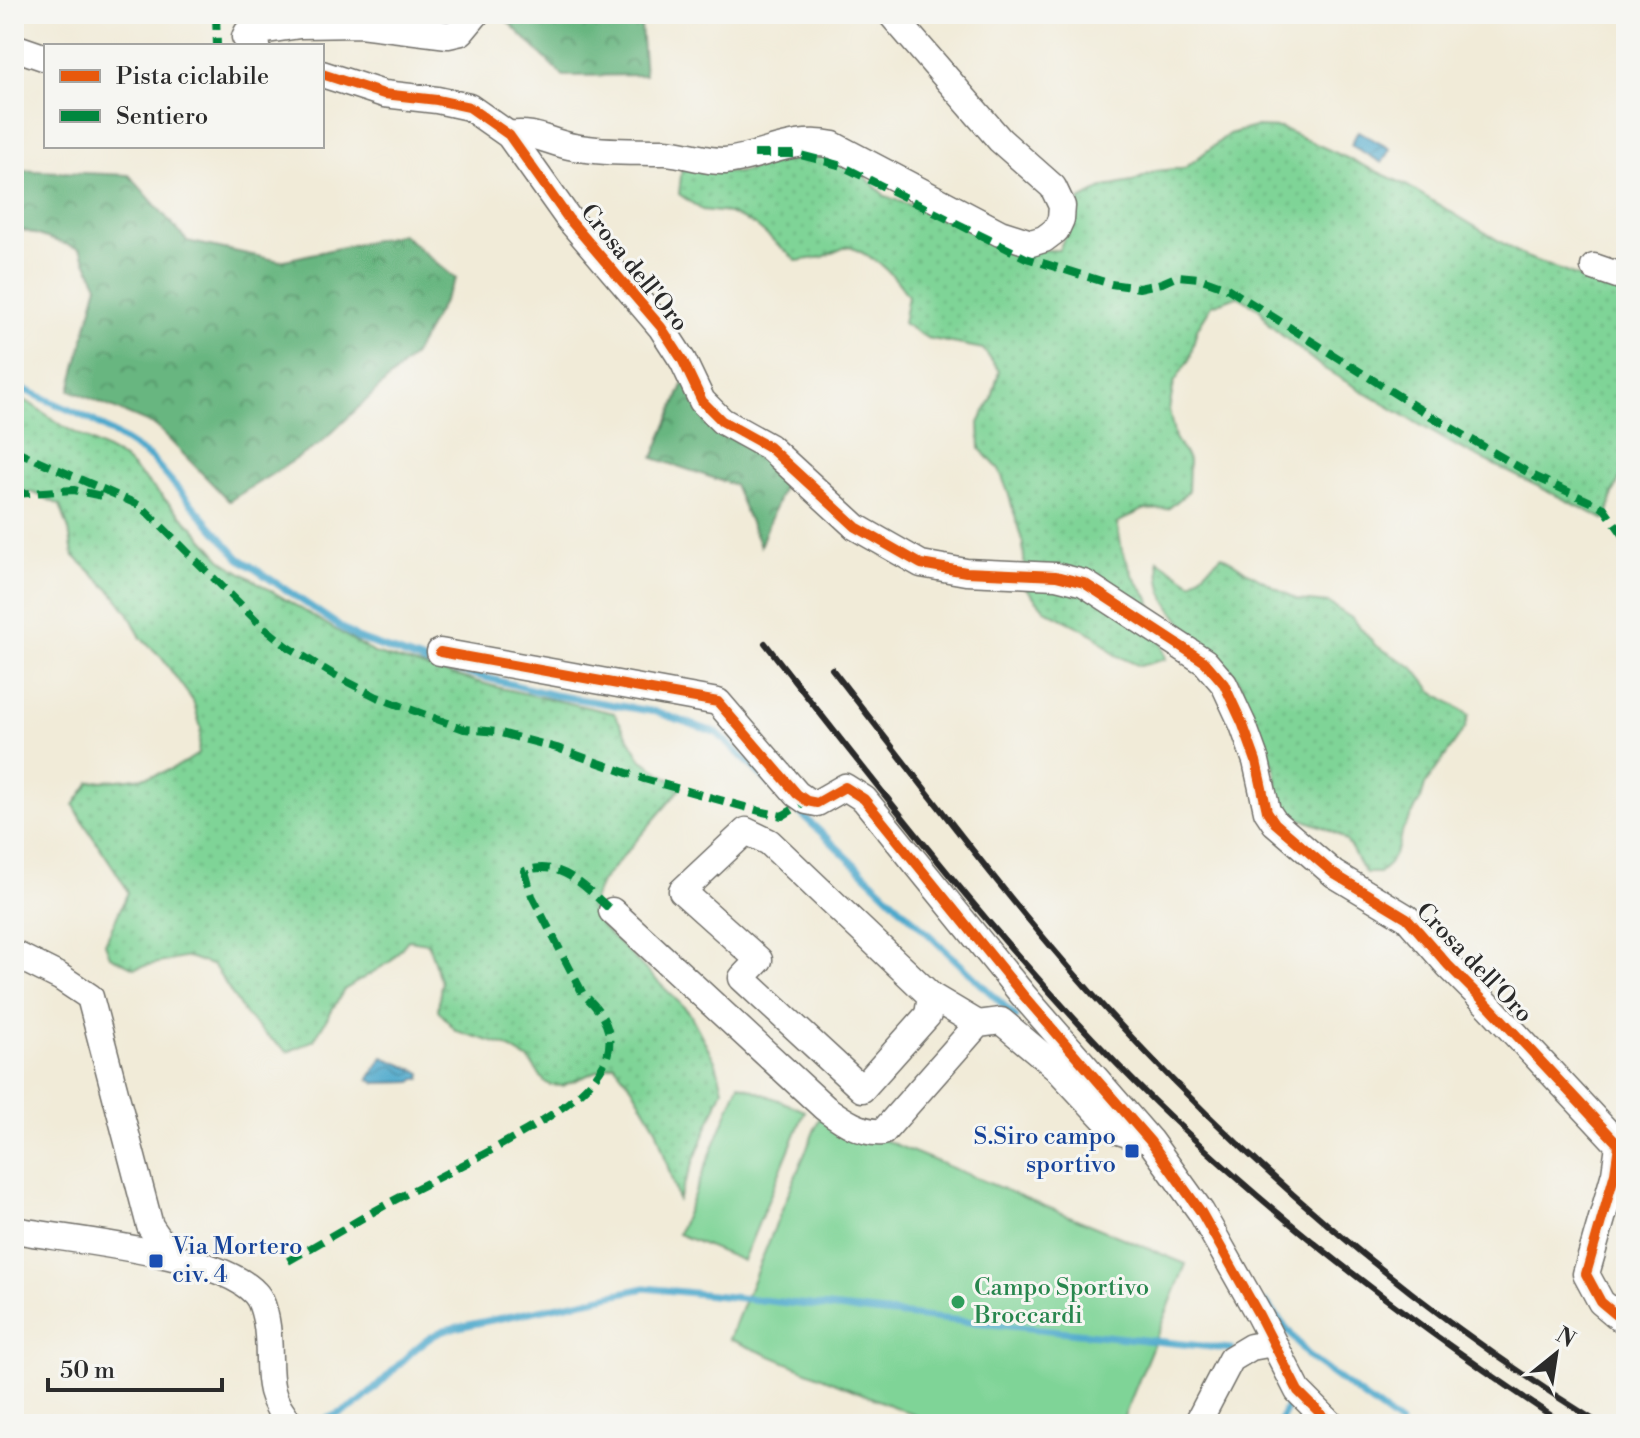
<svg xmlns="http://www.w3.org/2000/svg" width="1640" height="1438" font-family="'Libre Bodoni',serif">
  <defs>
    <pattern id="grass-dots" width="8" height="8" patternUnits="userSpaceOnUse" patternTransform="scale(2)"><rect width="8" height="8" fill="#7fd497"/><path d="M2 2h.1M6 6h.1" fill="none" stroke="#6eb682" stroke-width="1.8" stroke-linecap="round"/></pattern>
    <pattern id="forest-crowns" width="20" height="18" patternUnits="userSpaceOnUse" patternTransform="scale(2)"><rect width="20" height="18" fill="#67b680"/><path d="M2 6a3 3 0 1 1 6 0M12 15a3 3 0 1 1 6 0" fill="none" stroke="#559469"/></pattern>
    <pattern id="water-waves" width="16" height="10" patternUnits="userSpaceOnUse" patternTransform="scale(2)"><rect width="16" height="10" fill="#4ea9cc"/><path d="M0 5q4-4 8 0t8 0" fill="none" stroke="#418aa6"/></pattern>
  </defs>
  <rect width="100%" height="100%" fill="#f6f6f2"/>
  <filter id="ink" filterUnits="userSpaceOnUse"><feTurbulence type="fractalNoise" baseFrequency=".0125" numOctaves="2"/><feDisplacementMap in="SourceGraphic" scale="16" xChannelSelector="R" yChannelSelector="G"/><feConvolveMatrix kernelMatrix="1 2 1 2 8 2 1 2 1" color-interpolation-filters="sRGB"/></filter>
  <filter id="wash" filterUnits="userSpaceOnUse"><feTurbulence type="fractalNoise" baseFrequency=".006" numOctaves="4" result="noise"/><feDisplacementMap in="SourceGraphic" scale="32" xChannelSelector="R" yChannelSelector="G"/><feGaussianBlur stdDeviation="1.8" result="paint"/><feColorMatrix in="noise" values="0 0 0 0 0 0 0 0 0 0 0 0 0 0 0 0 0 1.4 0 .05"/><feComposite in="paint" operator="in"/></filter>
  <g filter="url(#wash)">
    <rect width="100%" height="100%" fill="#f1ebd8"/>
    <g fill="url(#grass-dots)" stroke="#558061" stroke-width="2">
      <path d="M 1255,127 L 1281,128 L 1404,184 L 1526,257 L 1586,280 L 1604,277 L 1626,285 L 1626,465 L 1613,494 L 1606,520 L 1458,447 L 1323,368 L 1268,324 L 1260,309 L 1237,296 L 1212,305 L 1197,329 L 1190,358 L 1174,383 L 1169,410 L 1175,438 L 1189,461 L 1188,492 L 1168,509 L 1142,510 L 1117,523 L 1122,550 L 1133,576 L 1150,600 L 1166,659 L 1140,666 L 1115,655 L 1095,635 L 1045,610 L 1026,588 L 1023,544 L 1008,492 L 999,469 L 980,449 L 979,423 L 992,398 L 999,371 L 983,349 L 927,338 L 903,323 L 908,296 C 890,269 878,259 848,246 L 823,257 L 797,261 L 755,225 L 729,213 L 702,210 L 679,194 L 682,167 L 737,173 L 788,160 L 816,156 L 845,157 L 885,196 L 1031,250 L 1059,250 L 1080,200 L 1105,187 L 1132,182 L 1156,171 L 1185,168 L 1229,134 Z"/>
      <path d="M 14,399 L 28,402 L 66,428 L 124,459 L 193,527 L 224,562 L 374,653 L 500,688 L 614,713 L 642,760 L 682,787 L 601,882 L 590,907 L 599,924 L 689,1012 L 716,1063 L 723,1089 L 678,1200 L 656,1128 L 632,1087 L 614,1064 L 562,1086 L 550,1085 L 545,1082 L 529,1060 L 506,1046 L 456,1031 L 438,1010 L 441,983 L 428,943 L 408,940 L 391,961 L 344,990 L 314,1040 L 288,1052 L 262,1032 L 244,1013 L 214,966 L 188,957 L 134,968 L 110,956 L 105,943 L 128,892 C 112,861 89,836 74,805 L 90,782 C 136,778 159,781 198,754 L 201,728 L 193,701 L 161,657 L 141,638 L 129,614 L 113,593 L 73,555 L 69,530 L 60,505 L 34,493 L 14,490 Z"/>
      <path d="M 1222,555 L 1246,571 L 1298,600 L 1328,603 L 1353,619 L 1375,645 L 1414,668 L 1432,691 L 1469,715 L 1465,728 L 1425,785 L 1421,799 L 1401,833 L 1398,847 L 1389,864 L 1379,873 L 1366,873 C 1356,863 1354,847 1343,838 C 1327,824 1299,823 1284,807 C 1274,795 1279,780 1274,766 C 1269,751 1257,739 1252,724 C 1247,710 1247,697 1240,683 C 1220,647 1175,630 1162,590 C 1160,581 1159,570 1158,560 L 1192,583 Z"/>
    </g>
    <g fill="url(#forest-crowns)" stroke="#497056" stroke-width="2">
      <polygon points="500,14 640,14 645,75 563,76"/>
      <polygon points="14,170 129,175 187,241 280,261 402,234 456,279 413,356 320,444 229,501 156,426 70,390 98,285 80,249 14,227"/>
      <polygon points="686,378 789,471 760,546 734,485 653,458"/>
    </g>
    <g fill="#7fd497" stroke="#558061" stroke-width="2">
      <polygon points="739,1084 805,1111 743,1261 678,1234"/>
      <polygon points="821,1114 1186,1264 1121,1424 936,1424 729,1339"/>
    </g>
    <g fill="url(#water-waves)" stroke="#3c6a7c" stroke-width="2">
      <polygon points="1358,131 1390,149 1382,163 1351,145"/>
      <polygon points="383,1057 422,1073 421,1079 416,1079 412,1082 376,1083 369,1079"/>
    </g>
    <g fill="none" stroke-linecap="round" stroke-linejoin="round">
      <g stroke="#4ea9cc" stroke-width="7">
        <polyline points="14,385 92,420 151,458 239,558 357,638 424,662 554,695 656,712 717,733 784,797"/>
        <polyline points="793,806 1016,1017"/>
        <polyline points="1266,1303 1309,1357 1400,1424"/>
        <path d="M 317,1424 C 332,1415 349,1412 362,1400 C 391,1377 410,1346 444,1330 L 645,1288 L 1231,1349"/>
        <polyline points="1279,1424 1293,1392"/>
      </g>
    </g>
  </g>
  <g filter="url(#ink)">
    <g fill="none" stroke-linecap="round" stroke-linejoin="round">
      <g stroke="#706e68" stroke-width="29">
        <g id="minor">
          <polyline points="257,46 245,37 247,33 300,25 360,24 448,35 461,32 476,14"/>
          <polyline points="14,47 46,58"/>
          <polyline points="322,74 384,94 437,100 469,107 509,135 568,218 661,327 683,361 702,401 722,421 769,447 856,527 921,564 966,572 1056,576 1084,583 1205,662 1224,684 1243,725 1256,761 1267,811 1275,823 1334,874 1407,918 1448,965 1491,1008 1619,1145 1615,1173 1586,1274 1601,1302 1626,1323"/>
          <path d="M 509,135 C 534,130 550,143 574,147 C 604,153 634,151 665,152 C 685,153 705,162 725,161 C 764,157 793,136 833,145 L 1000,233 L 1031,243 L 1044,239 L 1056,230 L 1061,219 L 1062,206 L 1053,187 L 1000,140 L 891,14"/>
          <polyline points="1594,267 1626,278"/>
          <polyline points="440,652 718,702 797,794 807,801 817,803 845,787 864,799 1023,995 1150,1141 1201,1212 1259,1315 1298,1391 1331,1424"/>
          <path d="M 612,911 L 825,1108 C 842,1120 861,1134 883,1132 L 978,1024 L 1001,1021 L 1056,1067 L 1115,1130 L 1146,1140"/>
          <polyline points="14,954 60,977 90,997 150,1226 170,1255"/>
          <polyline points="931,996 928,1015 862,1089 742,978 759,960 682,891 746,831 769,842 931,996 978,1024"/>
          <path d="M 14,1230 C 70,1240 218,1253 255,1293 C 262,1300 264,1311 266,1320 C 274,1360 259,1391 291,1424"/>
          <polyline points="1197,1424 1231,1359 1251,1347 1273,1343"/>
        </g>
      </g>
      <use href="#minor" stroke="#fff" stroke-width="26"/>
      <g stroke="#2b2b2b" stroke-width="6">
        <path d="M 765,643 C 878,787 990,933 1118,1065 C 1251,1202 1404,1319 1564,1424"/>
        <path d="M 832,669 C 931,796 1027,927 1138,1044 C 1275,1189 1431,1319 1600,1424"/>
      </g>
      <g stroke="#00873e" stroke-width="8" stroke-dasharray="16 8" stroke-linecap="butt">
        <polyline points="216,14 217,46"/>
        <polyline points="754,154 797,154 842,166 1026,258 1111,284 1139,288 1162,283 1178,276 1199,278 1227,288 1424,412 1536,477 1604,508 1626,539"/>
        <polyline points="14,450 141,506 261,625 288,647 334,675 377,697 464,729 497,732 557,748 644,779 763,812 782,816 807,801"/>
        <polyline points="14,494 74,490 102,496"/>
        <path d="M 288,1261 C 327,1239 366,1215 406,1194 C 444,1174 483,1156 520,1134 C 570,1105 652,1055 583,994 L 532,896 L 525,871 C 561,858 587,889 612,911"/>
      </g>
      <g stroke="#f6f6f2" stroke-width="15">
        <g id="cycleway">
          <polyline points="322,74 384,94 437,100 469,107 509,135 568,218 661,327 683,361 702,401 722,421 769,447 856,527 921,564 966,572 1056,576 1084,583 1205,662 1224,684 1243,725 1256,761 1267,811 1275,823 1334,874 1407,918 1448,965 1491,1008 1619,1145 1615,1173 1586,1274 1601,1302 1626,1323"/>
          <polyline points="440,652 718,702 797,794 807,801 817,803 845,787 864,799 1023,995 1150,1141 1201,1212 1259,1315 1298,1391 1331,1424"/>
        </g>
      </g>
      <use href="#cycleway" stroke="#e8590c" stroke-width="10"/>
    </g>
  </g>
  <g fill="#1a4fb4" stroke="#f6f6f2" stroke-width="3">
    <rect x="1124" y="1143" width="16" height="16" rx="4"/>
    <rect x="148" y="1253" width="16" height="16" rx="4"/>
  </g>
  <circle fill="#2e9e5b" stroke="#f6f6f2" stroke-width="3" cx="958" cy="1302" r="8"/>
  <g text-anchor="middle" dominant-baseline="central" stroke-width="6" stroke-linejoin="round" paint-order="stroke">
    <g font-size="24" fill="#2b2b2b" stroke="#f6f6f2">
      <text transform="translate(634 268) rotate(51)">Crosa dell'Oro</text>
      <text transform="translate(1474 963) rotate(46)">Crosa dell'Oro</text>
    </g>
    <g font-size="24" fill="#164399" stroke="#f6f6f2" text-anchor="end">
      <text x="1116" y="1137">S.Siro campo<tspan x="1116" dy="28">sportivo</tspan></text>
      <text x="172" y="1247" text-anchor="start">Via Mortero<tspan x="172" dy="28">civ. 4</tspan></text>
    </g>
    <g font-size="24" fill="#27864d" stroke="#f6f6f2" text-anchor="start">
      <text x="974" y="1288">Campo Sportivo<tspan x="974" dy="28">Broccardi</tspan></text>
    </g>
  </g>
  <rect width="1640" height="1438" fill="none" stroke="#f6f6f2" stroke-width="48"/>
  <rect x="44" y="44" width="280" height="104" fill="#f6f6f2" stroke="#a5a5a2" stroke-width="2"/>
  <rect x="60" y="70" width="40" height="12" fill="#e8590c" stroke="#a5a5a2" stroke-width="2"/>
  <text x="116" y="84" font-size="24" fill="#2b2b2b">Pista ciclabile</text>
  <rect x="60" y="110" width="40" height="12" fill="#00873e" stroke="#a5a5a2" stroke-width="2"/>
  <text x="116" y="124" font-size="24" fill="#2b2b2b">Sentiero</text>
  <g transform="translate(1556 1354) rotate(30)" stroke="#f6f6f2" stroke-width="6" paint-order="stroke">
  <path d="M0-6L14 30L0 20L-14 30Z" fill="#2b2b2b"/>
  <text y="-12" font-size="22" font-weight="bold" text-anchor="middle" fill="#2b2b2b">N</text>
  </g>
  <path d="M48 1378v12h174v-12" fill="none" stroke="#2b2b2b" stroke-width="4"/>
  <text x="60" y="1378" font-size="24" fill="#2b2b2b" stroke="#f6f6f2" stroke-width="6" paint-order="stroke">50 m</text>
</svg>
